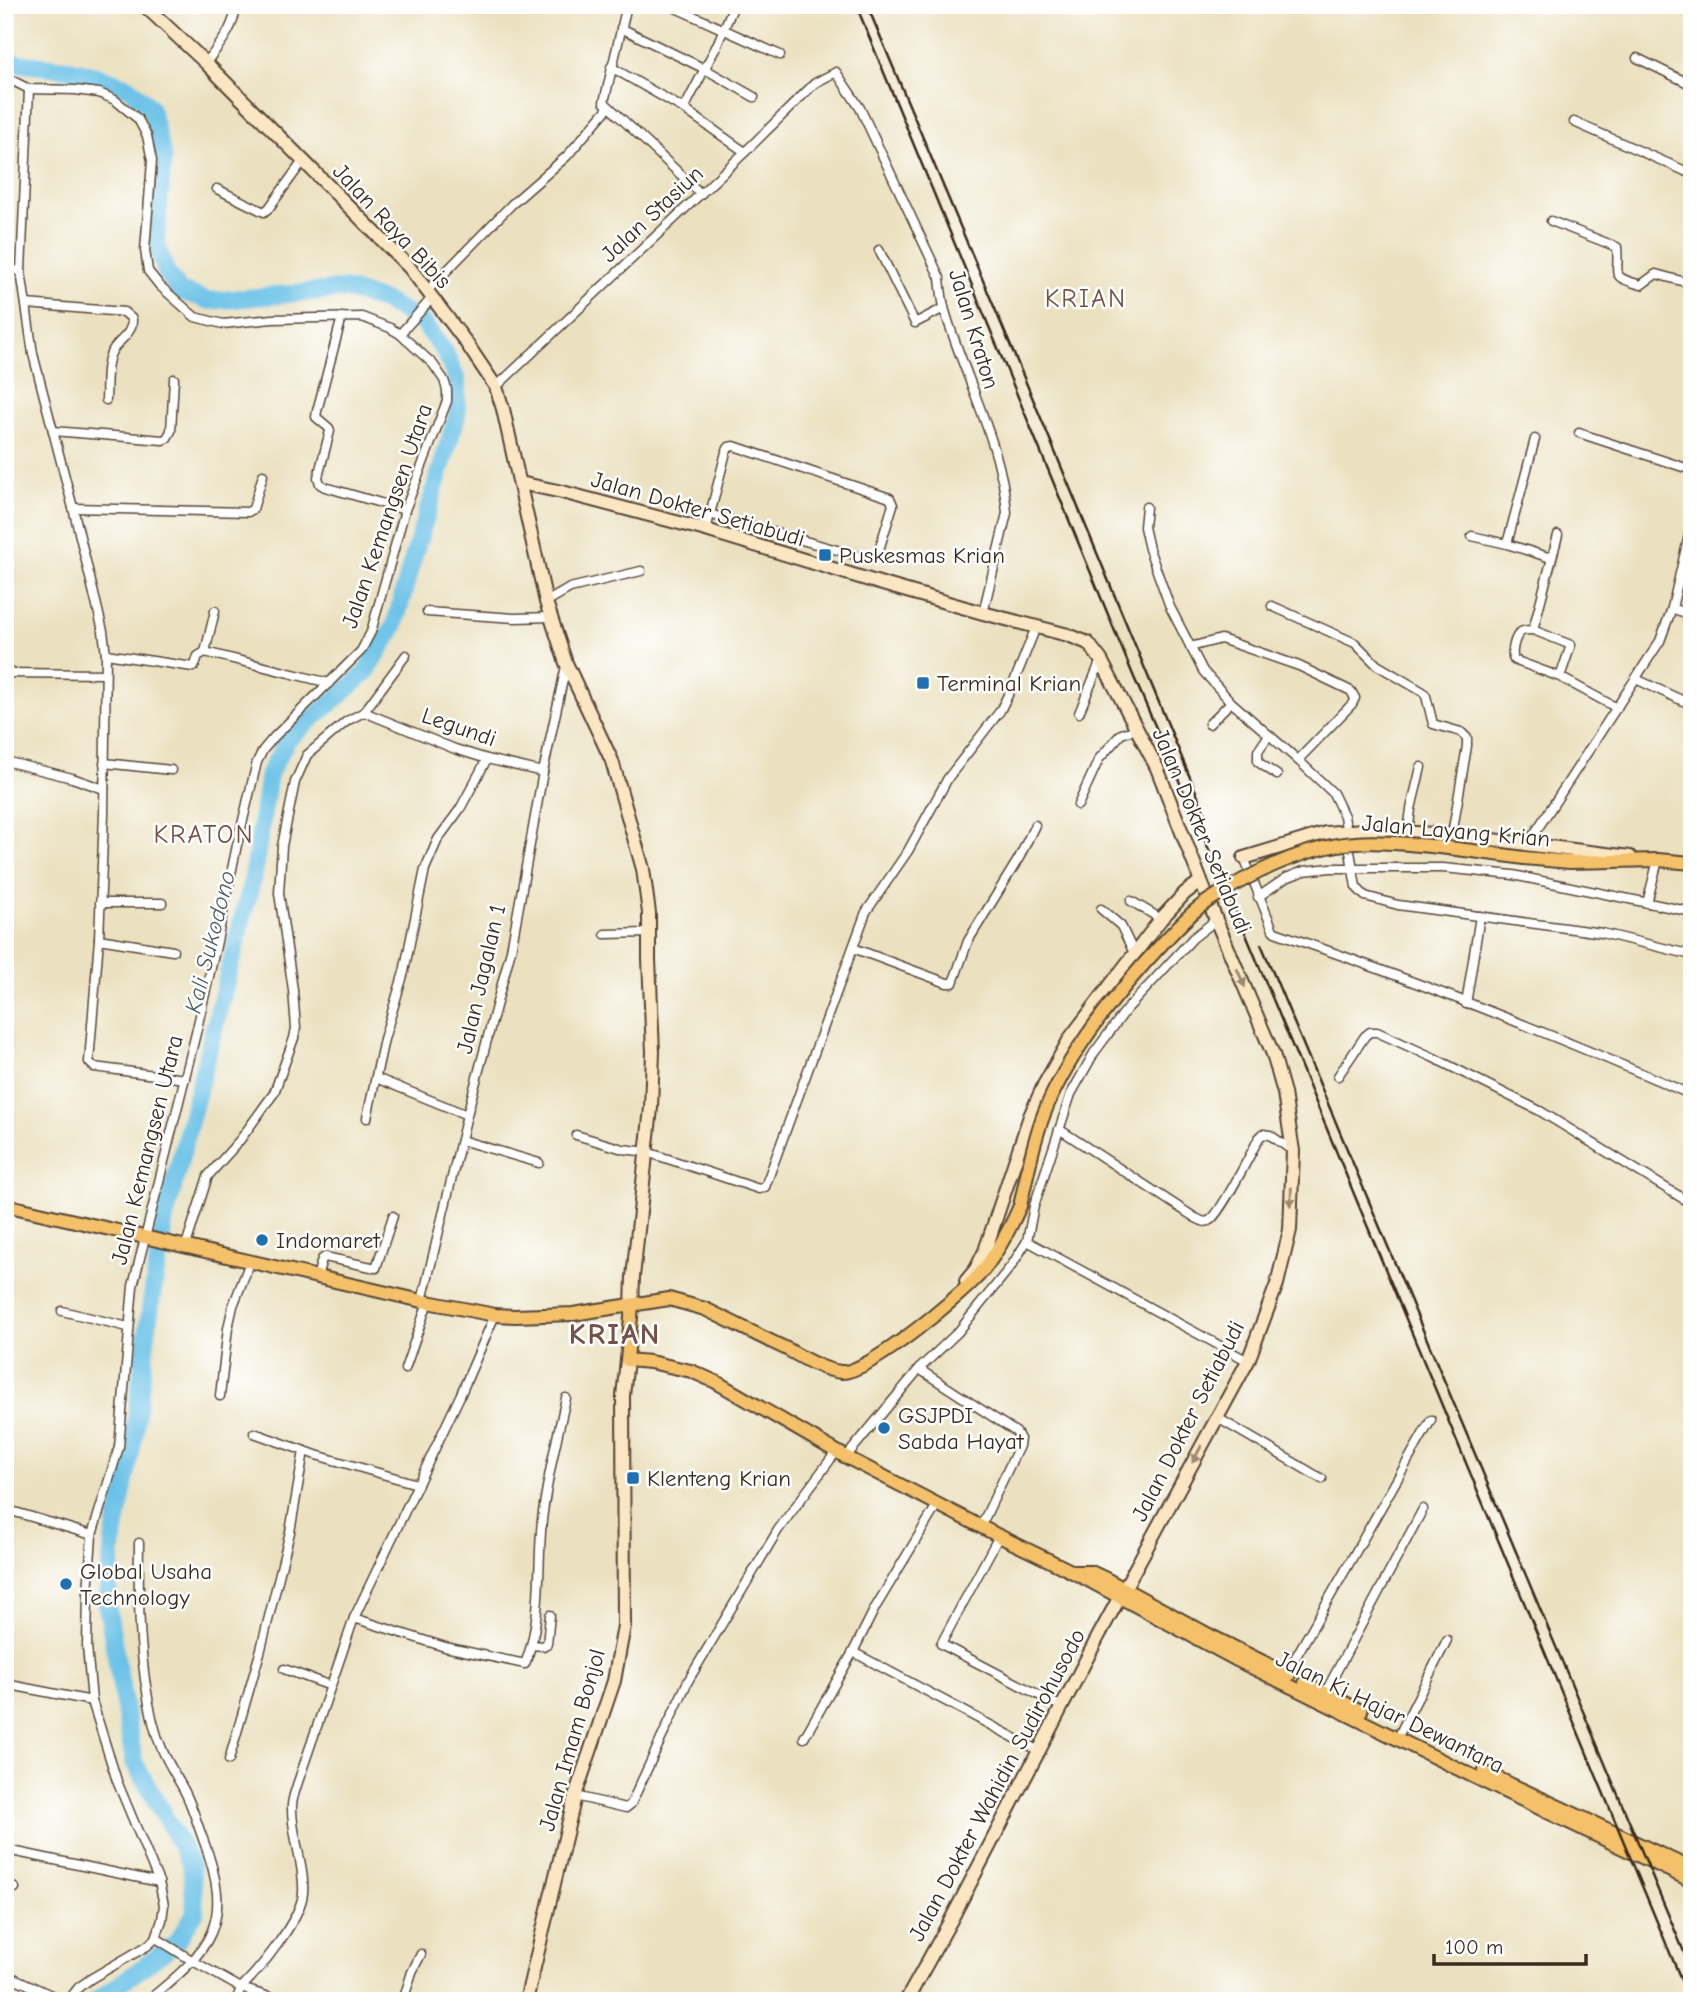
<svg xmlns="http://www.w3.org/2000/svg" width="1697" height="2006" font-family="'Comic Neue',sans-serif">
  <rect width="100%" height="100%" fill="#fff"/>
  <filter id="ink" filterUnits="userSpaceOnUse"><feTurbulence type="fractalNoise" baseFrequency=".0143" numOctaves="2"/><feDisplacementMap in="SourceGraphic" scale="14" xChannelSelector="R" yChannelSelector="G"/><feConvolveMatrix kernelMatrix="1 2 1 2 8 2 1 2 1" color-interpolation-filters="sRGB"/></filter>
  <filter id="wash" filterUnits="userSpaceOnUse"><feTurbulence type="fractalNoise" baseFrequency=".00686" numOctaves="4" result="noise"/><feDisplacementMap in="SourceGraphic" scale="28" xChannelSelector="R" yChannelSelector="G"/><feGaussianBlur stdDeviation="1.57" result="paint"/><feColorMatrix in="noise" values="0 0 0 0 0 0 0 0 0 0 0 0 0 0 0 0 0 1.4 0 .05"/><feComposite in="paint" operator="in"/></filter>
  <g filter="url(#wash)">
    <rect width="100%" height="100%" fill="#ebe1c0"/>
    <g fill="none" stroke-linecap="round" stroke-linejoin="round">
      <polyline stroke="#69c1e7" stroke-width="18" points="5,59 16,63 74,70 106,79 130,88 150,107 163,157 156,242 167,274 180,291 210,301 345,289 384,301 422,322 444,351 457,380 457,416 411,565 394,627 365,674 287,740 269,774 253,877 164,1223 151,1302 134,1436 113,1541 107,1605 134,1762 191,1864 195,1913 175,1944 96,2001"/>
    </g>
  </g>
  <g filter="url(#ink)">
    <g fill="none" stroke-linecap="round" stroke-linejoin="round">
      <g stroke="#554536" stroke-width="11">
        <g id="street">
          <polyline points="627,5 604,102 701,194"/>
          <polyline points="669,5 780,55"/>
          <polyline points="621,28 705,69 754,97"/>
          <polyline points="1637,58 1692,85"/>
          <path d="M 206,63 C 222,41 232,32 237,5"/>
          <polyline points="611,67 684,109 745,152"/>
          <polyline points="5,77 29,89 75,90 99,93 115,100 138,119 147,136 152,161 145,250 148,271 160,286 195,317 223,324 272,319 362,317 390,328 400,334 433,364 444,380 447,390 447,401 405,510 371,632 361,651 274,737 263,750 257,762 237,845 216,946 196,1033 133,1286 119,1447 92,1535 88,1593 87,1646 92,1701 117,1781 159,1882 164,1905 162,1920 156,1938 147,1946 92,1978 79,1987 68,2001"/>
          <polyline points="29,89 21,271 33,354 73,508 103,631 106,654 104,814 99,939 89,1062 94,1067 185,1079"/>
          <polyline points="684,109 717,45 734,5"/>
          <polyline points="1574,122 1692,174"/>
          <polyline points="217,189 264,212 269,208 303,161"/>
          <path d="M 1551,221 L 1617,247 C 1620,276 1608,276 1641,285 L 1656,274 L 1692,284"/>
          <polyline points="879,250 915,323 944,308"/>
          <polyline points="5,269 21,271"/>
          <polyline points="427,291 512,204 567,156 608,108"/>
          <path d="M 26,304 L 124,312 L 132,319 C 133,335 117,340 111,353 C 105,366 107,385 106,400"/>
          <polyline points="342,317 317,411 316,417 329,428 330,431 318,477 320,484 325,487 405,510"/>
          <polyline points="400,334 432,298"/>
          <path d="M 496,387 L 745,152 L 815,83 L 836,72 L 860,108 L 940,278 C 941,289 942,300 945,311 C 964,376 1002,445 1007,513 L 983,613"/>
          <polyline points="53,431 163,440 167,438 171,431 174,379"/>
          <polyline points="1579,433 1692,470"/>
          <polyline points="677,505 869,559 875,558 878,553 893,505 890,498 734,446 729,447 726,452 706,530"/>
          <polyline points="1146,507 1144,527 1149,549 1170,607 1203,671 1231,702 1298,760 1333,793 1344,816 1356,887 1365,896 1398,905 1602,933 1692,955"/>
          <polyline points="73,508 248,512 253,509 263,475"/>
          <polyline points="1558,535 1533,630 1571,645 1560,677"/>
          <polyline points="1472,536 1507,544 1551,558"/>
          <polyline points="1507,544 1535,439"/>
          <polyline points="546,602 570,588 641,571"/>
          <polyline points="1272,606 1355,643 1377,665 1423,692 1426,696 1433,724 1461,732 1467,738 1467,746 1452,835"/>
          <polyline points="1672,608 1692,616"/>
          <polyline points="215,611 205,652 329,683"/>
          <polyline points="427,612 515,618 552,617"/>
          <path d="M 1533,630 C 1530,630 1523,630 1521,632 C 1514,637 1511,653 1514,660 L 1560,677 L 1617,708"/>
          <polyline points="1190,647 1221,639 1299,666 1351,691 1355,698 1352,704 1298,760"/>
          <polyline points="106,654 193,667 195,665 198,656 205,652"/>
          <polyline points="5,673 105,674"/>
          <polyline points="1636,679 1692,705"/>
          <polyline points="364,712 455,749 487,759 543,772"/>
          <polyline points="1079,713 1101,660"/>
          <polyline points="1209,724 1231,702"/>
          <polyline points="1269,735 1258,751 1258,762 1277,775"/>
          <polyline points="5,761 72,778 104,789"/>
          <polyline points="104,763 171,770"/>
          <polyline points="1078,805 1099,759 1121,734 1137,729"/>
          <polyline points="1408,833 1411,809 1421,767"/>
          <polyline points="1527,845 1660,641 1672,608 1692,522"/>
          <path d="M 1244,858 L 1273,930 L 1275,932 C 1416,981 1555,1035 1692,1095"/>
          <polyline points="1258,897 1286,878 1304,871 1330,868 1443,868 1513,875 1692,912"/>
          <polyline points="1131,901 1161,919"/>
          <polyline points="100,903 162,903"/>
          <polyline points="1647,903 1658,860"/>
          <polyline points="1101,909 1121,926 1134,953"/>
          <polyline points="605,934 649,933"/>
          <polyline points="99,939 173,951"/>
          <polyline points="853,948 947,983 953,983 968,941 1019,858 1035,825"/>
          <polyline points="1466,1004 1480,916"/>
          <polyline points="1338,1076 1365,1036 1370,1032 1377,1032 1432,1057 1540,1111 1692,1204"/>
          <polyline points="376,1078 467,1115"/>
          <polyline points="367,1118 384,1039 404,972 425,869 438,839 460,809 487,759"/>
          <path d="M 1059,1129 L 1194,1217 C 1200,1220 1205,1224 1210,1220 C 1221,1213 1251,1153 1259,1138 L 1263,1134 L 1270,1135 L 1293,1151"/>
          <polyline points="576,1135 623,1149 647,1152 759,1189 765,1187 866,912 908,851 948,778 1000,711 1012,687 1036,627"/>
          <polyline points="461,1140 539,1163"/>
          <polyline points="1027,1241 1248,1361"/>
          <polyline points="186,1245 208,1176 240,1140 274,1093 294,1038 296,1028 293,990 279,893 282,846 295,782 307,755 347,721 364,712 406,655"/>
          <polyline points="317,1277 322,1259 325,1257 376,1268 393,1216"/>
          <polyline points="422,1301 467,1115 511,950 543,772 566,666"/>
          <polyline points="62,1311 128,1327"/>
          <polyline points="405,1369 428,1302"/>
          <polyline points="919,1369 1016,1432 1020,1439 1019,1446 981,1526"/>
          <polyline points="220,1396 228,1328 233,1306 250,1262"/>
          <polyline points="1216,1417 1322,1479"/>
          <polyline points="254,1433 316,1455 417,1484"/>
          <polyline points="846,1457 919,1369 958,1332 1012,1265 1027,1241 1034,1206 1071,1094 1094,1053 1126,1010 1193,938 1216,920"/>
          <polyline points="5,1509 92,1535"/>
          <polyline points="999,1536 941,1644 1062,1707"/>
          <path d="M 139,1543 C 138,1602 139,1665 153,1722 C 160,1751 170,1765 184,1790 C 192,1805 197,1823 203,1839 C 235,1923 212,1949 147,2001"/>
          <path d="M 354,1618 L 445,1647 L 525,1664 C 543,1619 537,1567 542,1520 C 547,1478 557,1438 566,1398"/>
          <polyline points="532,1645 543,1646 547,1644 550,1615"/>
          <polyline points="853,1652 1039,1751"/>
          <polyline points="284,1669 331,1686"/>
          <polyline points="1286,1674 1431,1420"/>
          <polyline points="5,1684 92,1701"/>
          <polyline points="1325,1693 1423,1509"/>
          <polyline points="1401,1731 1447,1640"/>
          <polyline points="804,1738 853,1652 875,1608 937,1505"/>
          <polyline points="229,1760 261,1649 290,1532 304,1451"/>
          <polyline points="575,1796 626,1808 631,1804 688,1681 778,1530 836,1452"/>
          <polyline points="12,1851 159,1882"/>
          <polyline points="5,1885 15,1888"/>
          <polyline points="156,1938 193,1961 241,1988 282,2001"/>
          <polyline points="5,1974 64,2001"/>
          <path d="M 236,2001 L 241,1988 C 260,1969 301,1919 303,1893 C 305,1864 291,1835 292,1806 C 292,1799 295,1792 297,1785 L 354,1618 L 460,1396 L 495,1315"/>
          <polyline points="403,2001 412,1972 421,1954"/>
        </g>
      </g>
      <g stroke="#554536" stroke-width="16">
        <g id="secondary">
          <polyline points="144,5 206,63 409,267 465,341 496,387 503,409 546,602 566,663 612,761 643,869 649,913 649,959 653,1052 651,1108 633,1277 632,1306"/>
          <polyline points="520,483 562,492 706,530 879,583 983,613 1068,635 1088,643 1101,660 1157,768 1216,920 1273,1054 1284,1093 1293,1151 1290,1230 1277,1284 1248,1361 1098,1637 952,1918 906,2001"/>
          <polyline points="1244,858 1326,833 1363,830 1452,835 1630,857"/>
          <polyline points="966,1281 976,1269 985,1251 1030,1116 1044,1085 1071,1037 1161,919 1185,893 1201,881"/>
          <polyline points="526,2001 575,1796 614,1681 624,1626 623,1396 627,1360"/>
        </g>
      </g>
      <g stroke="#554536" stroke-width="16">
        <g id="primary">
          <polyline points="1524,858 1570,862 1658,860 1692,863"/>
          <path d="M 5,1205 L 422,1301 L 495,1315 L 515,1316 L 573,1314 L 669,1299 L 705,1309 C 732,1322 759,1336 787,1349 C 803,1358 822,1370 841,1372 C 868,1374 960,1296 979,1275 C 997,1254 1009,1231 1020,1206"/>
          <polyline points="632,1306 627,1360 650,1362 691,1371 716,1382 846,1457 999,1536 1073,1572 1235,1659 1487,1783 1692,1881"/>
          <polyline points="1073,1572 1091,1572 1106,1579 1209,1635 1289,1675"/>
          <polyline points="1305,1683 1361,1711"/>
          <polyline points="1484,1772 1692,1869"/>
        </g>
      </g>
      <use href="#street" stroke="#fff" stroke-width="8"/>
      <use href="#secondary" stroke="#fbe6c3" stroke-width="12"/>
      <use href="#primary" stroke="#f4c16a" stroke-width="12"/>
      <g stroke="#3b2a1e" stroke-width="2.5">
        <polyline points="856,5 1133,675 1247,937 1690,2001"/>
        <polyline points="867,5 1046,430 1206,816"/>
        <polyline points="1261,944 1692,1971"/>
      </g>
      <g stroke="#554536" stroke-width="16" stroke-linecap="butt">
        <path id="primary-bridge" d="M 1020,1206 C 1028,1172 1034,1136 1048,1104 C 1073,1047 1119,990 1162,944 C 1176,929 1191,912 1208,901 C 1249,874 1306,846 1355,843 C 1376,841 1398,843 1419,845 C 1454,848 1489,853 1524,858"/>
      </g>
      <use href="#primary-bridge" stroke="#f4c16a" stroke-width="12"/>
    </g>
    <defs><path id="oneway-solid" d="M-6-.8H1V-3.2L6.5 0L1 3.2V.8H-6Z" transform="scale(1.75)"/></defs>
    <g fill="#9b8870">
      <use href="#oneway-solid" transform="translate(1241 978) rotate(67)"/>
      <use href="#oneway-solid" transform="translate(1291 1197) rotate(92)"/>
      <use href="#oneway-solid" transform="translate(1197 1454) rotate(118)"/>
    </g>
  </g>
  <g fill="#1f6fb2" stroke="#fff" stroke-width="2.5">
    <rect x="818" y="548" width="14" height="14" rx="3.5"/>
    <rect x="916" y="676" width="14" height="14" rx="3.5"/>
    <circle cx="262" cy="1240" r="7"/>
    <circle cx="884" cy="1428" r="7"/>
    <rect x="626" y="1471" width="14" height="14" rx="3.5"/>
    <circle cx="66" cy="1584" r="7"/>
  </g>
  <g text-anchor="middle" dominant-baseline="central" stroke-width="5" stroke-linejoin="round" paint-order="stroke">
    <g font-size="23" fill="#3b2a1e" stroke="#fff">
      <text transform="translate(652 214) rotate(-43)">Jalan Stasiun</text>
      <text transform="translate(392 226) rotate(47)">Jalan Raya Bibis</text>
      <text transform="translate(974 329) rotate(73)">Jalan Kraton</text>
      <text transform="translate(698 509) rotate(16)">Jalan Dokter Setiabudi</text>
      <text transform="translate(387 516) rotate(-71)">Jalan Kemangsen Utara</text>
      <text transform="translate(459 727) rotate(19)">Legundi</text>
      <text transform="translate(1202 831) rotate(67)">Jalan Dokter Setiabudi</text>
      <text transform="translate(1456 831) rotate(5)">Jalan Layang Krian</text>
      <text transform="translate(481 979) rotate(-77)">Jalan Jagalan 1</text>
      <text transform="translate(147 1150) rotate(-76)">Jalan Kemangsen Utara</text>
      <text transform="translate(1188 1421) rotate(-63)">Jalan Dokter Setiabudi</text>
      <text transform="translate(1390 1712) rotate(26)">Jalan Ki Hajar Dewantara</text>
      <text transform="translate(572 1740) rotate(-74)">Jalan Imam Bonjol</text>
      <text transform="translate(997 1785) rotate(-62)">Jalan Dokter Wahidin Sudirohusodo</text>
    </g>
    <g font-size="23" fill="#3b2a1e" stroke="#fff" text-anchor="start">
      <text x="839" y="555">Puskesmas Krian</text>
      <text x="937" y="683">Terminal Krian</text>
      <text x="276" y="1240">Indomaret</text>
      <text x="898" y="1415">GSJPDI<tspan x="898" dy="26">Sabda Hayat</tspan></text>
      <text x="647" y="1478">Klenteng Krian</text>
      <text x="80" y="1571">Global Usaha<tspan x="80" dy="26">Technology</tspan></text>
    </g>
    <g font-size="24" font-style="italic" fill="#4b5f64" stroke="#fff">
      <text transform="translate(210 942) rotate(-76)">Kali Sukodono</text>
    </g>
    <g font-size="26" letter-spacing="2" fill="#755247" stroke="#fff">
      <text x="1086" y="299">KRIAN</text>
      <text x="204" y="835">KRATON</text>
    </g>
    <g font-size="30" font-weight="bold" letter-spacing="2" fill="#755247" stroke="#fff">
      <text x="615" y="1334">KRIAN</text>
    </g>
  </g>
  <rect width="1697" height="2006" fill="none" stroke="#fff" stroke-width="28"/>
  <path d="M1434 1954v10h152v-10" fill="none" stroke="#3b2a1e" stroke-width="3.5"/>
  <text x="1445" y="1954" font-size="21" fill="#3b2a1e" stroke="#ffffff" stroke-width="5" paint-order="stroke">100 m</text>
</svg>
